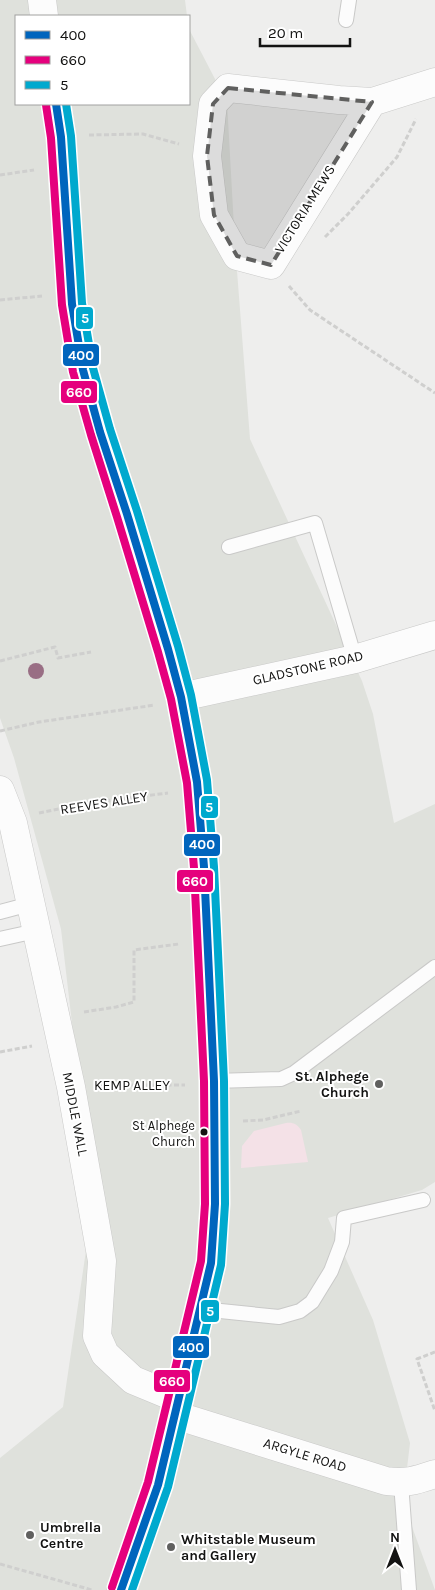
<svg xmlns="http://www.w3.org/2000/svg" width="435" height="1590" font-family="Karla,sans-serif">
  <rect width="100%" height="100%" fill="#eeeeed"/>
  <polygon fill="#dfe1dc" points="0,0 185,0 187,16 16,16 16,104 189,104 189,29 227,102 235,245 250,439 362,681 373,714 394,823 435,804 435,1182 422,1190 328,1218 373,1320 410,1443 403,1502 435,1590 0,1590 0,1458 63,1407 93,1203 61,929 14,758 0,718"/>
  <path fill="#f4e1e7" d="M 286,1123 C 293,1122 297,1124 301,1130 L 308,1162 L 241,1168 L 242,1146 L 254,1131 Z"/>
  <g fill="none" stroke-linecap="round" stroke-linejoin="round">
    <g stroke="#c9c9c8" stroke-width="16">
      <g id="service">
        <polyline points="346,20 349,0"/>
        <polyline points="229,547 315,523 355,659"/>
        <polyline points="0,912 30,904"/>
        <polyline points="0,939 36,931"/>
        <polyline points="214,1081 281,1079 294,1073 435,967"/>
        <polyline points="201,1309 279,1317 300,1311 312,1302 331,1271 342,1242 344,1218 423,1200"/>
        <polyline points="401,1483 409,1590"/>
      </g>
    </g>
    <g stroke="#c9c9c8" stroke-width="29">
      <g id="minor">
        <polyline points="372,102 271,265 237,256 214,215 207,156 213,104 228,88 339,100 372,102 435,82"/>
        <polyline points="181,697 355,659 435,635"/>
        <polyline points="0,790 13,823 71,1087 102,1261 97,1336 105,1354 133,1380 179,1399"/>
        <path d="M 175,1415 L 386,1481 C 406,1484 417,1480 435,1474"/>
      </g>
    </g>
    <g stroke="#c9c9c8" stroke-width="29">
      <g id="secondary">
        <polyline points="42,0 44,16"/>
        <polyline points="56,104 61,137 72,304 83,370 100,432 127,514 168,649 181,697 197,782 204,867 214,1081 215,1204 211,1263 158,1485 121,1590"/>
      </g>
    </g>
    <g stroke="#cfcfce" stroke-width="3" stroke-dasharray="5 2.5" stroke-linecap="butt">
      <polyline points="89,135 143,134 179,144"/>
      <polyline points="0,175 34,170"/>
      <polyline points="325,237 348,214 397,157 416,119"/>
      <polyline points="289,286 310,310 435,393"/>
      <polyline points="0,300 42,296"/>
      <polyline points="0,661 55,647 58,658 91,652"/>
      <polyline points="0,731 39,722 155,705"/>
      <polyline points="39,813 88,803 168,793"/>
      <polyline points="84,1012 116,1007 134,1002 134,950 179,944"/>
      <polyline points="0,1052 32,1046"/>
      <polyline points="99,1085 185,1085"/>
      <polyline points="243,1121 263,1120 301,1111"/>
      <polyline points="435,1352 417,1359 435,1411"/>
      <polyline points="0,1564 92,1590"/>
    </g>
    <use href="#service" stroke="#fcfcfc" stroke-width="14"/>
    <use href="#minor" stroke="#fcfcfc" stroke-width="28"/>
    <use href="#secondary" stroke="#fcfcfc" stroke-width="28"/>
    <g stroke="#fff" stroke-width="11">
      <polyline id="bus-1" points="56,104 61,137 72,304 83,370 100,432 127,514 168,649 181,697 197,782 204,867 214,1081 215,1204 211,1263 158,1485 121,1590"/>
    </g>
    <g stroke="#fff" stroke-width="11">
      <polyline id="bus-2" points="46,105 51,138 62,305 73,372 91,435 117,517 158,652 171,699 187,783 194,868 204,1081 205,1204 201,1261 148,1482 112,1587"/>
    </g>
    <g stroke="#fff" stroke-width="11">
      <polyline id="bus-3" points="66,104 71,136 82,303 93,368 110,429 137,511 178,646 191,695 207,780 214,867 224,1081 225,1204 221,1265 168,1487 132,1590"/>
    </g>
    <use href="#bus-1" stroke="#0065bd" stroke-width="8"/>
    <use href="#bus-2" stroke="#e5007d" stroke-width="8"/>
    <use href="#bus-3" stroke="#00a9ce" stroke-width="8"/>
  </g>
  <circle fill="#996e84" cx="36" cy="671" r="8"/>
  <path fill="#60605f" fill-opacity="0.2" stroke="#60605f" stroke-width="4" stroke-dasharray="10 6" stroke-linejoin="round" d="M 228,88 L 372,102 L 271,265 L 237,256 L 214,215 L 207,156 L 213,104 Z"/>
  <g fill="#60605f" stroke="#fff" stroke-width="2">
    <circle cx="379" cy="1084" r="5"/>
    <circle cx="30" cy="1535" r="5"/>
    <circle cx="171" cy="1547" r="5"/>
  </g>
  <circle fill="#131312" stroke="#fff" stroke-width="2" cx="204" cy="1132" r="4.5"/>
  <g text-anchor="middle" dominant-baseline="central" stroke-width="4" stroke-linejoin="round" paint-order="stroke">
    <g font-size="13" fill="#131312" stroke="#fff" text-anchor="end">
      <text x="195" y="1125">St Alphege<tspan x="195" dy="16">Church</tspan></text>
    </g>
    <g font-size="14" fill="#131312" stroke="#fff">
      <text transform="translate(305 209) rotate(-58)">VICTORIA MEWS</text>
      <text transform="translate(308 668) rotate(-13)">GLADSTONE ROAD</text>
      <text transform="translate(104 803) rotate(-9)">REEVES ALLEY</text>
      <text x="132" y="1085">KEMP ALLEY</text>
      <text transform="translate(75 1114) rotate(79)">MIDDLE WALL</text>
      <text transform="translate(305 1455) rotate(17)">ARGYLE ROAD</text>
    </g>
    <g font-size="14" font-weight="bold" fill="#131312" stroke="#fff" text-anchor="start">
      <text x="369" y="1076" text-anchor="end">St. Alphege<tspan x="369" dy="16">Church</tspan></text>
      <text x="40" y="1527">Umbrella<tspan x="40" dy="16">Centre</tspan></text>
      <text x="181" y="1539">Whitstable Museum<tspan x="181" dy="16">and Gallery</tspan></text>
    </g>
  </g>
  <g stroke="#fff" stroke-width="2">
    <rect x="75" y="306" width="19" height="24" rx="5" fill="#00a9ce"/>
    <rect x="62" y="343" width="38" height="24" rx="5" fill="#0065bd"/>
    <rect x="60" y="380" width="38" height="24" rx="5" fill="#e5007d"/>
    <rect x="200" y="795" width="19" height="24" rx="5" fill="#00a9ce"/>
    <rect x="183" y="833" width="38" height="24" rx="5" fill="#0065bd"/>
    <rect x="176" y="869" width="38" height="24" rx="5" fill="#e5007d"/>
    <rect x="200" y="1299" width="20" height="24" rx="5" fill="#00a9ce"/>
    <rect x="172" y="1335" width="38" height="24" rx="5" fill="#0065bd"/>
    <rect x="153" y="1369" width="38" height="24" rx="5" fill="#e5007d"/>
  </g>
  <g font-size="14" text-anchor="middle" font-weight="bold" fill="#fff">
    <text x="85" y="323">5</text>
    <text x="81" y="360">400</text>
    <text x="79" y="397">660</text>
    <text x="209" y="812">5</text>
    <text x="202" y="849">400</text>
    <text x="195" y="886">660</text>
    <text x="210" y="1316">5</text>
    <text x="191" y="1352">400</text>
    <text x="172" y="1386">660</text>
  </g>
  <rect x="15" y="15" width="175" height="90" fill="#ffffff" stroke="#a1a1a0"/>
  <rect x="25" y="31" width="25" height="8" fill="#0065bd" stroke="#a1a1a0"/>
  <text x="60" y="40" font-size="15" fill="#131312">400</text>
  <rect x="25" y="56" width="25" height="8" fill="#e5007d" stroke="#a1a1a0"/>
  <text x="60" y="65" font-size="15" fill="#131312">660</text>
  <rect x="25" y="81" width="25" height="8" fill="#00a9ce" stroke="#a1a1a0"/>
  <text x="60" y="90" font-size="15" fill="#131312">5</text>
  <g transform="translate(395 1550)" stroke="#ffffff" stroke-width="4" paint-order="stroke">
  <path d="M0-4L9 19L0 12L-9 19Z" fill="#131312"/>
  <text y="-8" font-size="14" font-weight="bold" text-anchor="middle" fill="#131312">N</text>
  </g>
  <path d="M260 38v8h90v-8" fill="none" stroke="#131312" stroke-width="2.5"/>
  <text x="268" y="38" font-size="15" fill="#131312" stroke="#ffffff" stroke-width="4" paint-order="stroke">20 m</text>
</svg>
